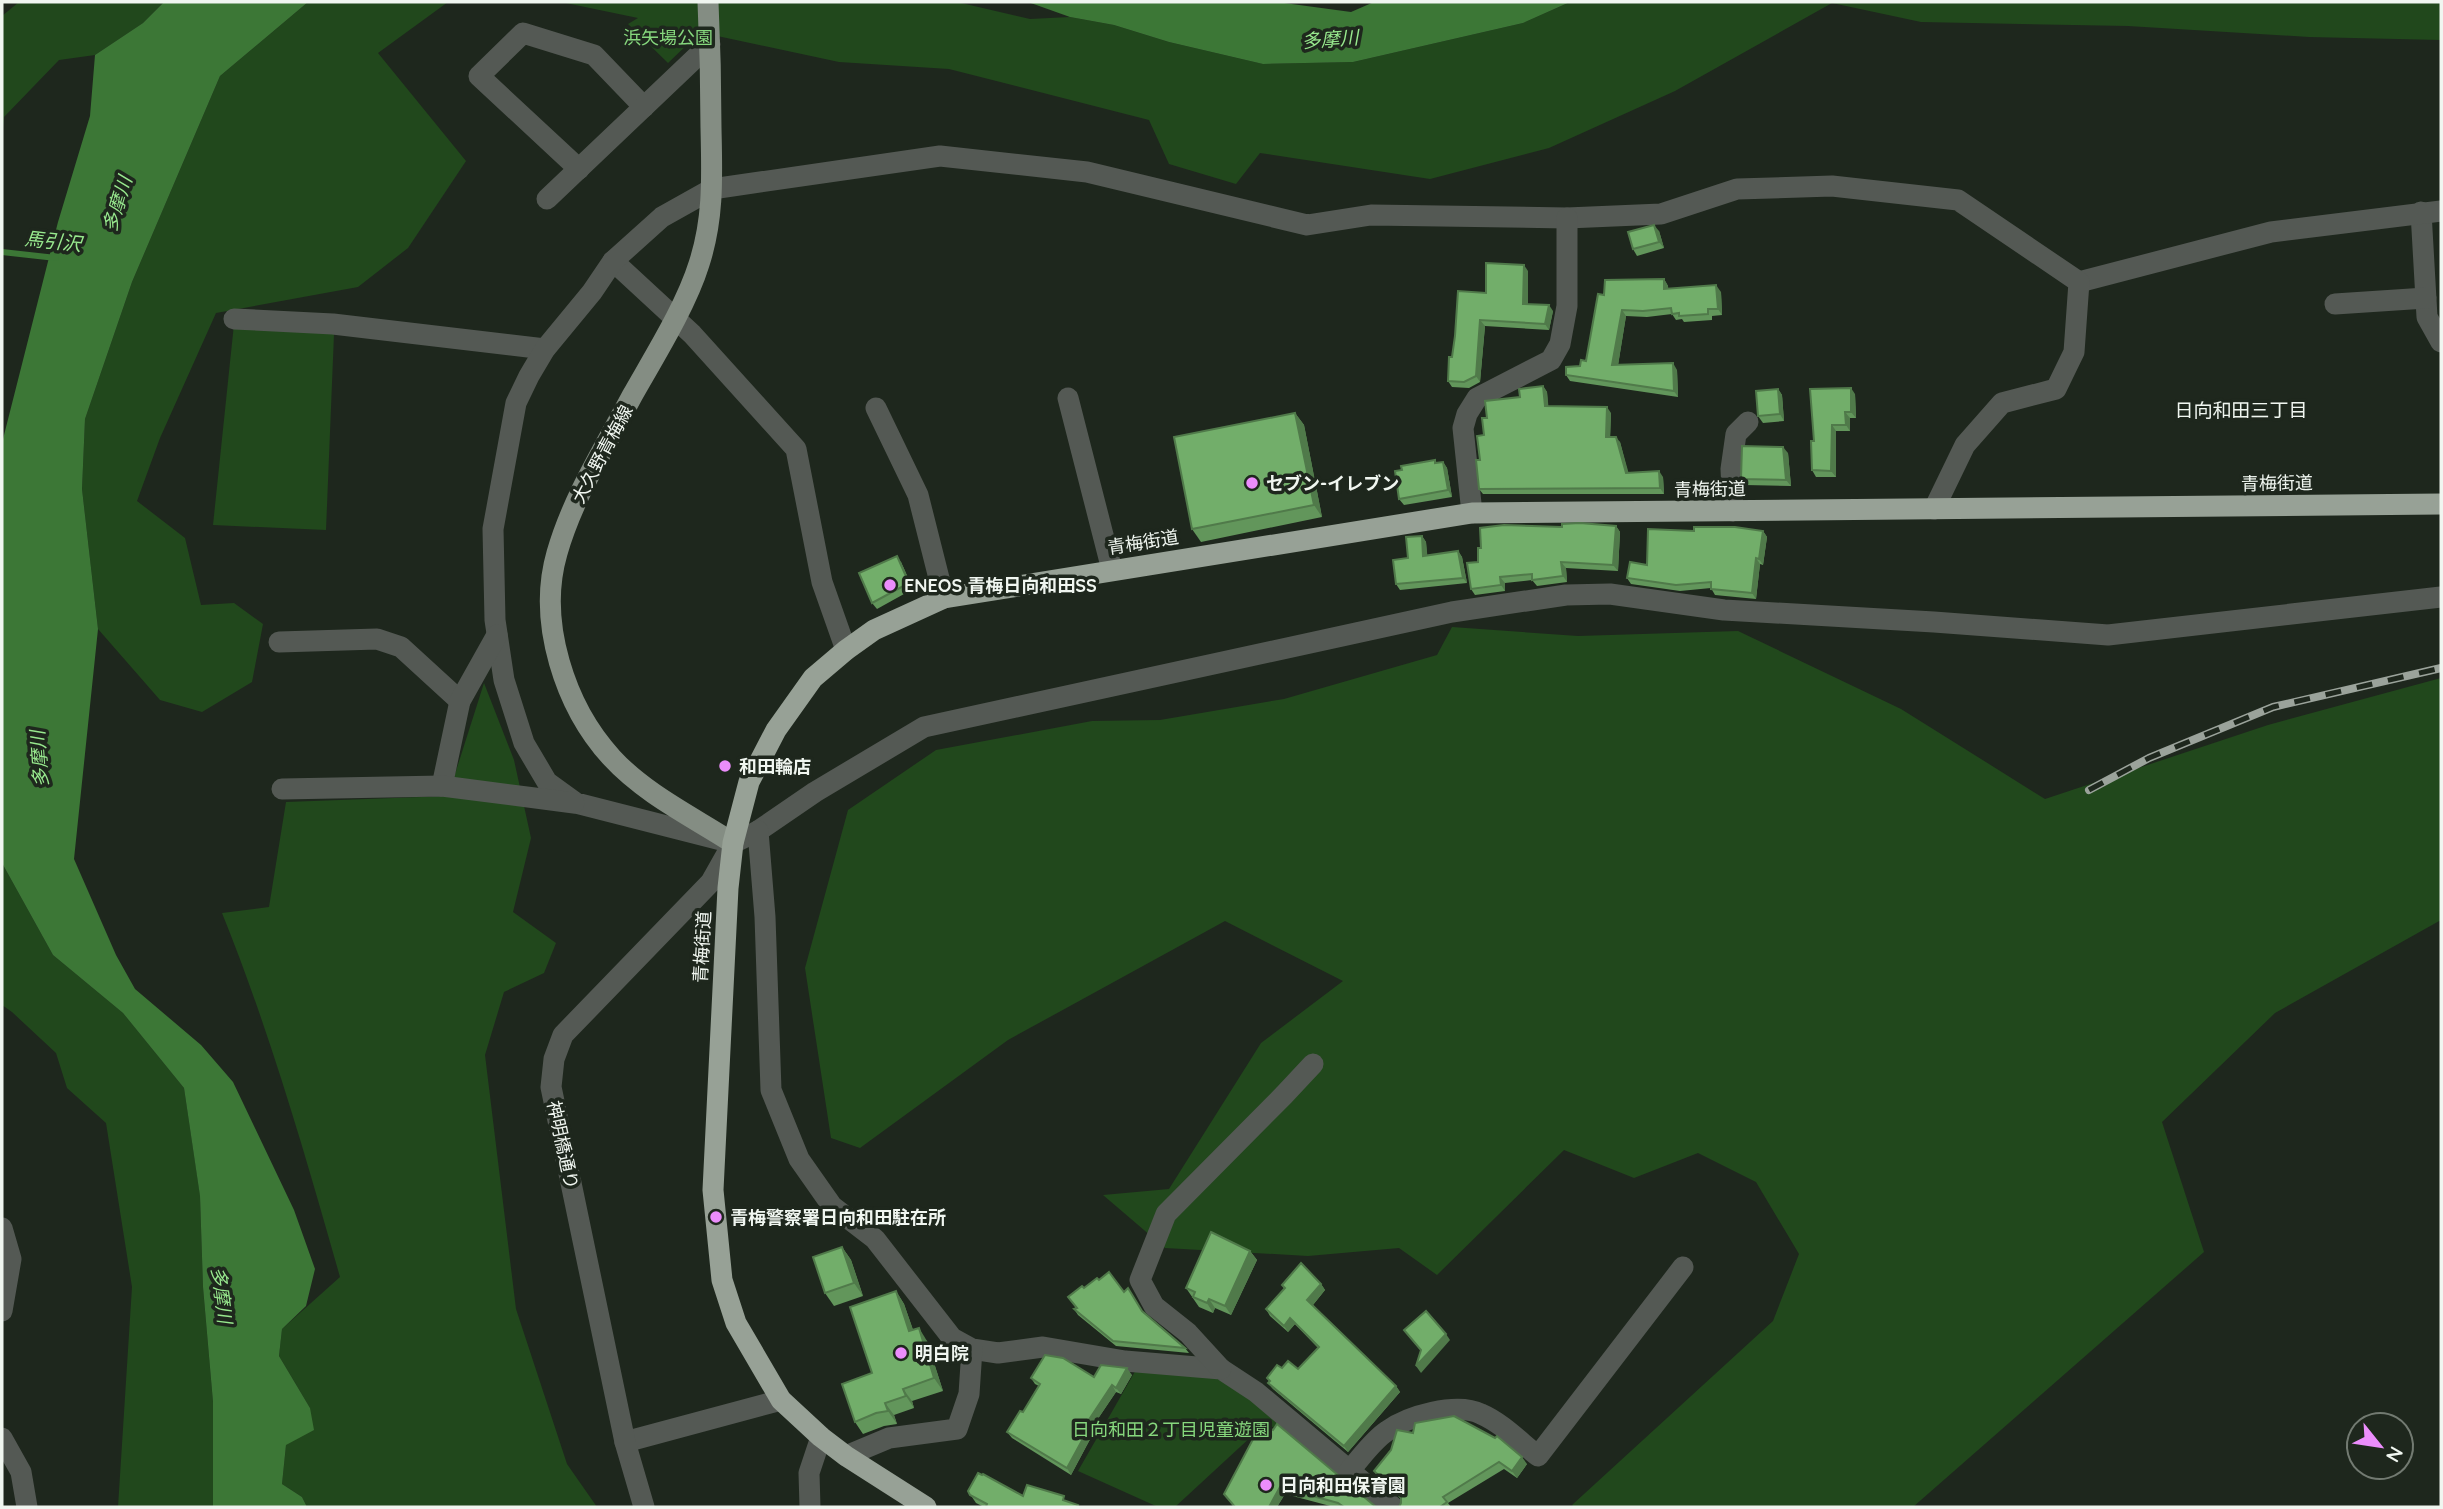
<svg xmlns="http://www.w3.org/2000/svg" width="2443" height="1509" font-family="Quicksand,'Noto Sans JP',sans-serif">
  <rect width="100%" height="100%" fill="#1e271d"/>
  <g fill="#21481c">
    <polygon points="19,2 164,2 143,23 95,55 59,60 4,117 2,138 2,16"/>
    <polygon points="308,2 448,2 378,53 466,161 408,248 358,287 216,313 160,438 137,501 185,538 201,605 234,603 263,624 252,682 202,712 160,700 98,629 82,489 85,419 132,282 220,76"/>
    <polygon points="561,2 957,2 1030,19 1070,17 1114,25 1169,42 1263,64 1353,62 1523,23 1570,2 2441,2 2441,40 2309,37 2128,26 1921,22 1832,3 1675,91 1549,148 1430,179 1260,153 1236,184 1169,164 1149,120 949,69 839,62 694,31 692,40 668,63 628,24 638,18"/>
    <polygon points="234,324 334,334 326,530 213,525"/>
    <polygon points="1452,627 1578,636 1738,631 1901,709 2045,799 2268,725 2441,678 2441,920 2275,1013 2162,1122 2204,1252 1913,1507 1574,1507 1572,1505 1773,1321 1799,1254 1756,1182 1698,1153 1634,1178 1564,1150 1437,1275 1399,1248 1308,1256 1165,1248 1103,1195 1169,1189 1261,1043 1343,981 1225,921 1008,1040 860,1148 831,1138 805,968 848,810 936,750 1092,721 1160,720 1284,699 1437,655"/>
    <path d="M 484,683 L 514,760 L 531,838 L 513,912 L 556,943 L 544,973 L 504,992 L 485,1055 L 516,1309 L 567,1464 L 597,1507 L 307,1507 L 302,1497 L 282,1484 L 286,1445 L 310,1408 L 279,1356 L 282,1329 L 340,1277 C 305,1154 270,1032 222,913 L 269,907 L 286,802 L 448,796 Z"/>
    <polygon points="2,863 53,955 123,1013 184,1088 200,1195 203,1287 213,1402 213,1507 118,1507 132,1287 106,1123 67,1088 56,1053 12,1012 2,1005"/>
    <polygon points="1137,1368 1223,1376 1307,1448 1266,1423 1175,1507 1158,1507 1078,1471"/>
  </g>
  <g fill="#3c7736">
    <polygon points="164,2 308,2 220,76 132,282 85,419 82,489 98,629 74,859 116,955 135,989 201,1045 233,1082 294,1210 315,1269 306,1306 282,1329 279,1356 310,1408 314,1430 286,1445 282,1484 302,1497 307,1507 213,1507 213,1402 203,1287 200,1196 184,1088 123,1013 53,955 2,863 2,443 58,222 90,116 95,55 143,23"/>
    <polygon points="1028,2 1277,2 1351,12 1374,2 1570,2 1523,23 1353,62 1263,64 1169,42 1114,25 1070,17"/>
  </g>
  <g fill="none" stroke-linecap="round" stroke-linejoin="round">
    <polyline stroke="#3c7736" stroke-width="6" points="2,252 56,258"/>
    <g stroke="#545954" stroke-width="21">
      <polyline points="579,169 479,76 523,33 594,55 644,107"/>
      <polyline points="547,199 710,44"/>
      <polyline points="2421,212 2427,317 2441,342"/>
      <polyline points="613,261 692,334 796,449 822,582 846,650"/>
      <polyline points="2079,282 2271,232 2441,211"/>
      <polyline points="2335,304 2426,298"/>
      <polyline points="234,319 333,324 545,349"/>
      <polyline points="1068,398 1112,570"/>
      <polyline points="876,408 918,495 944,598"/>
      <polyline points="1934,509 1965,445 2002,403 2056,389 2074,352 2079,282 1958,200 1832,186 1737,189 1661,214 1567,218 1371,215 1307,225 1087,172 940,156 712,189 662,217 613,261 592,292 545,349 529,376 516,403 493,529 495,620 504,680 524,743 547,782 576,803 733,843 758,831 815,792 924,727 1452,612 1566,595 1610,594 1724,610 1934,622 2108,635 2441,597"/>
      <polyline points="1733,511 1731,469 1736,434 1748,422"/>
      <polyline points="1472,513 1463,428 1467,414 1477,398 1551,360 1560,344 1567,306 1567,218"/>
      <polyline points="279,642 377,639 401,647 460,701"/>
      <polyline points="442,786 460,701 497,635"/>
      <polyline points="282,789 442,786 574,803"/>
      <polyline points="758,831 765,917 771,1090 799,1159 832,1206 875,1239 952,1338 972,1349 998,1353 1043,1347 1125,1361 1221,1369 1256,1392 1393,1507"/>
      <polyline points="2,1228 11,1259 2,1311"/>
      <polyline points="1221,1369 1188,1333 1154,1306 1140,1280 1166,1214 1284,1095 1313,1064"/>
      <polyline points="2,1438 21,1472 27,1507"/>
      <polyline points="625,1442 781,1400"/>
      <polyline points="846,1456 889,1438 957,1429 969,1394 972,1349"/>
      <path d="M 1349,1471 C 1361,1458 1372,1441 1387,1431 C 1408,1416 1456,1402 1481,1414 C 1502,1423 1520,1442 1538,1456 L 1683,1267"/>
      <polyline points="644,1507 625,1442 551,1087 554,1059 563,1035 711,882 733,843"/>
      <polyline points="810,1507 809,1473 821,1437"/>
    </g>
    <path stroke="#848d83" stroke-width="21" d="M 708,2 C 710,44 711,86 711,128 C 712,176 714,218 699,264 C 686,306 654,357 632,396 C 605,447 573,497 557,553 C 537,622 565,707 612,758 C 645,794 693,817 733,843"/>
    <polyline stroke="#97a196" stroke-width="21" points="926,1507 846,1456 821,1437 781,1400 736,1323 722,1280 713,1190 728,888 733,843 749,782 776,730 813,678 846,650 874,630 944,598 1472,513 2441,504"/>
    <g stroke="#9ba39b" stroke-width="8">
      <polyline id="rail" points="2089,790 2149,758 2273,707 2441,668"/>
    </g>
    <use href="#rail" stroke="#1e271d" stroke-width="5" stroke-dasharray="16" stroke-linecap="butt"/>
  </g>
  <g fill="#62965b">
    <polygon points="1659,231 1664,248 1637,256 1633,249"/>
    <polygon points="1528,271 1528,304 1553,311 1549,330 1485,326 1480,382 1469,388 1452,387 1448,381 1452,357 1486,293"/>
    <polygon points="1664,279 1668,286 1668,289 1721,292 1722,315 1712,316 1712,320 1684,322 1682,319 1676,320 1672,314 1647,317 1626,316 1618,365 1677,370 1678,397 1570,381 1566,375 1580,366 1586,361 1604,295"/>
    <polygon points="1543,386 1547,392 1548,406 1611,413 1610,437 1620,442 1628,473 1663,477 1664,494 1483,494 1479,489 1480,460 1484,435 1520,397"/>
    <polygon points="1778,389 1782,395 1784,421 1763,423 1758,416"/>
    <polygon points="1855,394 1856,418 1850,418 1850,431 1836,431 1836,477 1816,477 1812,470 1814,441"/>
    <polygon points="1295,413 1304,425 1322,517 1201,542 1192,529"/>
    <polygon points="1788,453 1791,486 1745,485 1741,479"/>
    <polygon points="1435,460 1437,463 1443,462 1447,468 1452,497 1404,505 1399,499 1402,470"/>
    <polygon points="1616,526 1620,532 1618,571 1566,568 1567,582 1537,586 1532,580 1505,583 1505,591 1475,595 1471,589 1478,562 1562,527"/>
    <polygon points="1694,531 1763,531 1767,537 1763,565 1760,564 1756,599 1715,595 1711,588 1680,591 1631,584 1627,578 1647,565"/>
    <polygon points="1422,536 1426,542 1427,556 1458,551 1462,557 1467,583 1400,590 1396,584 1408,558"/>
    <polygon points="901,562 913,589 877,609 872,603"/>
    <polygon points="842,1247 851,1260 863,1296 834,1306 825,1293"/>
    <polygon points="1250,1251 1257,1260 1231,1315 1215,1308 1213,1313 1199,1307 1186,1288"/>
    <polygon points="1099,1280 1124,1292 1143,1312 1185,1348 1189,1353 1116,1346 1078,1315 1074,1309 1076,1308 1084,1288"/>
    <polygon points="1321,1284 1325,1290 1313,1305 1396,1386 1400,1392 1348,1452 1273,1389 1268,1383 1269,1381 1267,1378 1282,1368 1298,1369 1318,1348 1295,1324 1288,1332 1270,1316 1266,1309 1284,1289 1282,1285"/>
    <polygon points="896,1291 904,1304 913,1330 927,1341 943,1391 912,1401 914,1408 894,1415 897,1424 884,1426 863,1434 855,1422 872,1373"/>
    <polygon points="1132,1375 1121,1394 1116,1392 1093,1426 1095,1430 1071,1475 1012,1438 1007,1432 1023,1412 1039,1386 1035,1384 1031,1378 1094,1377"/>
    <polygon points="1261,1424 1376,1507 1334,1507 1285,1494 1277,1507 1234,1507 1224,1494"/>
    <polygon points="1391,1450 1527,1464 1517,1478 1504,1469 1448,1503 1451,1507 1399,1507 1401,1503 1401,1499 1379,1478 1374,1471"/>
    <polygon points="968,1491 1067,1501 1080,1507 984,1507 976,1503"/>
  </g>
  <g fill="#507a4a">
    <polygon points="1654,225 1659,231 1664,248 1659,242"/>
    <polygon points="1524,265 1528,271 1528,310 1523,304"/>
    <polygon points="1664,279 1668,286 1669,295 1664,289"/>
    <polygon points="1716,285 1721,292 1722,315 1718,309"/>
    <polygon points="1549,305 1553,311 1549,330 1545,324"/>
    <polygon points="1622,310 1626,316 1617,372 1612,365"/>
    <polygon points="1480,320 1485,326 1480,382 1476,376"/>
    <polygon points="1673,363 1677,370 1678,397 1674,391"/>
    <polygon points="1543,386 1547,392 1549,412 1545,406"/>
    <polygon points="1851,388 1855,394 1856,418 1851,412"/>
    <polygon points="1778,389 1782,395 1784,421 1780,414"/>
    <polygon points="1607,407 1611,413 1610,442 1606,437"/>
    <polygon points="1845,412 1850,418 1850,431 1846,425"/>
    <polygon points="1295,413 1304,425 1322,517 1314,505"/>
    <polygon points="1832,425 1836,431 1836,477 1831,471"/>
    <polygon points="1616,437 1620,442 1630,478 1626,473"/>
    <polygon points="1783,447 1788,453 1791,486 1786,480"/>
    <polygon points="1443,462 1447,468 1452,497 1448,490"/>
    <polygon points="1659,471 1663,477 1664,494 1660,488"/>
    <polygon points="1616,526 1620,532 1618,571 1613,565"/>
    <polygon points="1763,531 1767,537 1763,565 1759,559"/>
    <polygon points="1422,536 1426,542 1428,562 1423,556"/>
    <polygon points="1458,551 1462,557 1467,583 1463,578"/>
    <polygon points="897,556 901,562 913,589 909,583"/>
    <polygon points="1756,558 1760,564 1756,599 1752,593"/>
    <polygon points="1561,562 1566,568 1567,582 1563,576"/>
    <polygon points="1500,577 1505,583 1505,591 1501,585"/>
    <polygon points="842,1247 851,1260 863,1296 854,1283"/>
    <polygon points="1250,1251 1257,1260 1231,1315 1225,1306"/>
    <polygon points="1321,1284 1325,1290 1312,1306 1307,1300"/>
    <polygon points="896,1291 904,1304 918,1344 909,1331"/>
    <polygon points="1209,1299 1215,1308 1213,1313 1207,1303"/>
    <polygon points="1290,1318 1295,1324 1288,1332 1284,1326"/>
    <polygon points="919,1328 927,1341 943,1391 934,1378"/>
    <polygon points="1446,1334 1450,1340 1421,1373 1416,1366"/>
    <polygon points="1127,1368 1132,1375 1121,1394 1116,1388"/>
    <polygon points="1112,1385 1116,1392 1093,1426 1095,1430 1071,1475 1067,1468 1088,1421"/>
    <polygon points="1396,1386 1400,1392 1348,1452 1344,1446"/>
    <polygon points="903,1389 912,1401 914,1408 906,1396"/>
    <polygon points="885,1403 894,1415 897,1424 888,1411"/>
    <polygon points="1522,1457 1527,1464 1517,1478 1512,1471"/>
    <polygon points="1280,1487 1285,1494 1277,1507 1269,1507"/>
  </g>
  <g fill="#72ae6a" stroke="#507a4a" stroke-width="2">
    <polygon points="1654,225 1659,242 1633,249 1628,232"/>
    <polygon points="1486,263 1524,265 1523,304 1549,305 1545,324 1480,320 1476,376 1464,382 1448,381 1449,357 1452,357 1455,336 1458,291 1486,293"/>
    <polygon points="1664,279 1664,289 1716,285 1718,309 1708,309 1708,314 1679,316 1679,313 1672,314 1671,308 1643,311 1622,310 1612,365 1673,363 1674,391 1566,375 1566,367 1580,366 1581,360 1586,361 1598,294 1604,295 1605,280"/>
    <polygon points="1543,386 1545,406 1607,407 1606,437 1616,437 1626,473 1659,471 1660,488 1479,489 1476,460 1480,460 1477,436 1484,435 1482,418 1487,418 1485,401 1520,397 1519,389"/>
    <polygon points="1851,388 1851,412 1845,412 1846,425 1832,425 1831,471 1812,470 1811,441 1814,441 1810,389"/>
    <polygon points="1778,389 1780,414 1758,416 1756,391"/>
    <polygon points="1295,413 1314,505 1192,529 1174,437"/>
    <polygon points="1742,446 1783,447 1786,480 1741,479"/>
    <polygon points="1435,460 1435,463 1443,462 1448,490 1399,499 1395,471 1402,470 1401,466"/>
    <polygon points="1580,523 1616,526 1613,565 1561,562 1563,576 1532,580 1532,574 1500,577 1501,585 1471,589 1467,563 1478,562 1478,548 1481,548 1480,528 1504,525 1562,527 1562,524"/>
    <polygon points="1694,527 1735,527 1763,531 1759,559 1756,558 1752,593 1711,589 1711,582 1676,585 1627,578 1630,562 1647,565 1648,529 1694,531"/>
    <polygon points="1422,536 1423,556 1458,551 1463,578 1396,584 1393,560 1408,558 1406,537"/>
    <polygon points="897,556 909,583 872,603 859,573"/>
    <polygon points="1211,1232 1250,1251 1225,1306 1209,1299 1207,1303 1193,1297 1195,1292 1186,1288"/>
    <polygon points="842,1247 854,1283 825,1293 813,1257"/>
    <polygon points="1301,1263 1321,1284 1307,1300 1396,1386 1344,1446 1268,1383 1270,1381 1267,1378 1277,1365 1282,1368 1288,1361 1298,1369 1319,1347 1290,1318 1284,1326 1266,1309 1285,1288 1282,1285"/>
    <polygon points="1109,1272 1124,1292 1128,1288 1142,1311 1185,1348 1113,1341 1074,1309 1077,1308 1068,1297 1082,1286 1084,1288 1097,1278 1099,1280"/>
    <polygon points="896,1291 909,1331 919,1328 934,1378 903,1389 906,1396 885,1403 888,1411 876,1413 855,1422 842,1384 872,1373 850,1307"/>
    <polygon points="1426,1311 1446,1334 1416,1366 1421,1350 1404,1330"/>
    <polygon points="1045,1355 1063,1358 1094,1377 1101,1365 1127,1368 1116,1388 1112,1385 1088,1421 1091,1424 1067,1468 1007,1432 1020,1411 1023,1412 1040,1384 1031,1378"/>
    <polygon points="1454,1416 1495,1438 1497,1436 1522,1457 1512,1471 1499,1462 1443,1497 1447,1502 1440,1507 1399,1507 1401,1503 1401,1496 1374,1471 1391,1450 1397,1430 1413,1433 1415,1423"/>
    <polygon points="1261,1424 1273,1430 1277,1424 1376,1507 1344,1507 1338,1503 1280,1487 1269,1507 1235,1507 1224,1494"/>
    <polygon points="978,1473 982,1475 983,1474 1023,1496 1027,1485 1064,1496 1063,1500 1078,1505 1077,1507 986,1507 987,1504 970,1495 968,1491"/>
  </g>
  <g fill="#eb8dfb" stroke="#1e271d" stroke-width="2.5">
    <circle cx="1252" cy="483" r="7"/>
    <circle cx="890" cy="585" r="7"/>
    <circle cx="725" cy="766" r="7"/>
    <circle cx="716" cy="1217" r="7"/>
    <circle cx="901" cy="1353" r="7"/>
    <circle cx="1266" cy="1485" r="7"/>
  </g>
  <g text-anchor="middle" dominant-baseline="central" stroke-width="7" stroke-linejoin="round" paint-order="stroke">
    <g font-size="18" fill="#86d77d" stroke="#1e271d">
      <text x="668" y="37">浜矢場公園</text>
      <text x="1171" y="1429">日向和田２丁目児童遊園</text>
    </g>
    <g font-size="18" fill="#f0f6f0" stroke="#1e271d">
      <text transform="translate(602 454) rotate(-62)">大久野青梅線</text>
      <text transform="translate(2277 483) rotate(-1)">青梅街道</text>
      <text transform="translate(1710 489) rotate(-1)">青梅街道</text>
      <text transform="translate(1143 542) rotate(-9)">青梅街道</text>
      <text transform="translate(702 947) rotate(-87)">青梅街道</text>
      <text transform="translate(563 1145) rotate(78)">神明橋通り</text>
    </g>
    <g font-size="18" font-weight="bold" fill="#f0f6f0" stroke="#1e271d" text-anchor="start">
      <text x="1266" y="483">セブン-イレブン</text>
      <text x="904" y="585">ENEOS 青梅日向和田SS</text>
      <text x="739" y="766">和田輪店</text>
      <text x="730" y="1217">青梅警察署日向和田駐在所</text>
      <text x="915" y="1353">明白院</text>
      <text x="1280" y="1485">日向和田保育園</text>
    </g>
    <g font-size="19" font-style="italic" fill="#98e98e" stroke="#1e271d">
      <text transform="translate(1330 39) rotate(-4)">多摩川</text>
      <text transform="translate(117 204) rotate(-73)">多摩川</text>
      <text transform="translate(53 241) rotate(6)">馬引沢</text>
      <text transform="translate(39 759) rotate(-94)">多摩川</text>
      <text transform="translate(222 1295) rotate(83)">多摩川</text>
    </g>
    <g font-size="19" fill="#f0f6f0" stroke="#1e271d">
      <text x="2241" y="410">日向和田三丁目</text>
    </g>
  </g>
  <rect width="2443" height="1509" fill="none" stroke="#f0f6f0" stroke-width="7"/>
  <g transform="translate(2380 1446) rotate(120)"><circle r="33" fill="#1e271d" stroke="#727a71" stroke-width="2"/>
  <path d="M0-5L12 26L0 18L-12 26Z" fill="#eb8dfb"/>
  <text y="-10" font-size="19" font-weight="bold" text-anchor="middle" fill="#f0f6f0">N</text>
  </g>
</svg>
